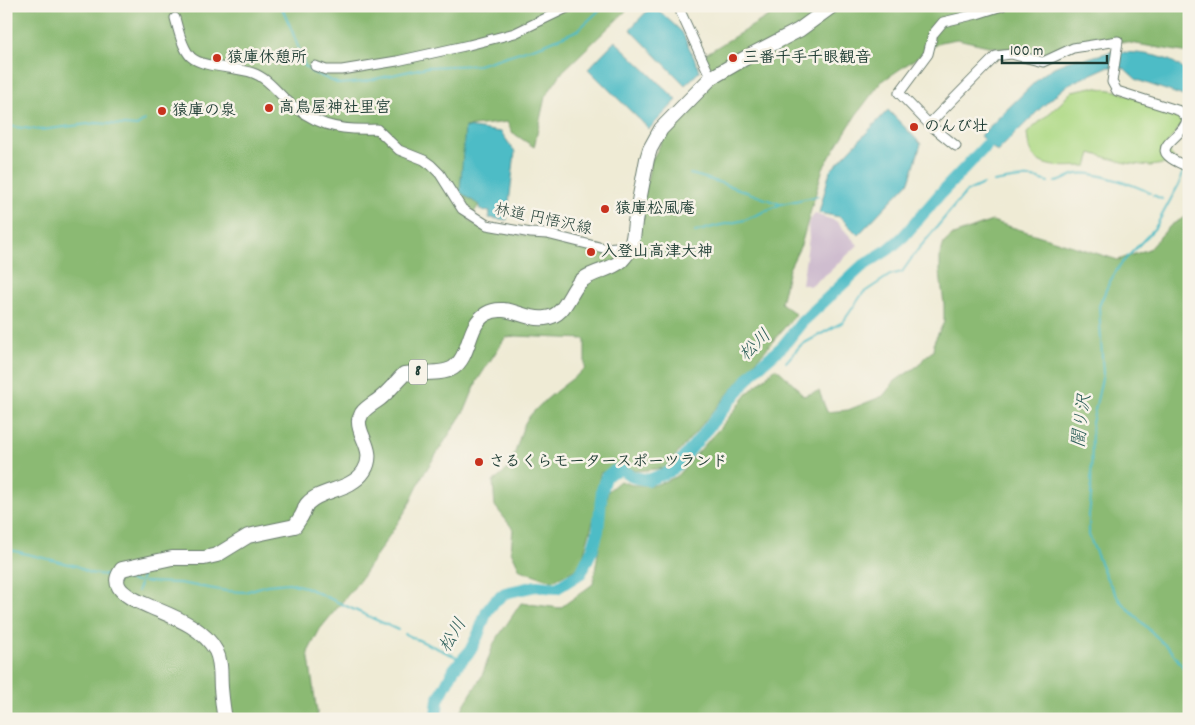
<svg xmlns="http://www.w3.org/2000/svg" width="1195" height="725" font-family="Dekko,'Klee One',sans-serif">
  <rect width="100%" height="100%" fill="#f7f3e8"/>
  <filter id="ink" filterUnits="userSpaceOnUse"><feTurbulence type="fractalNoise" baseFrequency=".02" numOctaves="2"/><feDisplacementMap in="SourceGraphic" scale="10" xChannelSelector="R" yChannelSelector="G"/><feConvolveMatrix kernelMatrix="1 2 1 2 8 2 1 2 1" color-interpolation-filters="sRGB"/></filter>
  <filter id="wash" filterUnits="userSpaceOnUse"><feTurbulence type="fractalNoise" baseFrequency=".0096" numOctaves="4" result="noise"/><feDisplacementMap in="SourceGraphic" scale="20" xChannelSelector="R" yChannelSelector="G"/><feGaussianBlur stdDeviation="1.12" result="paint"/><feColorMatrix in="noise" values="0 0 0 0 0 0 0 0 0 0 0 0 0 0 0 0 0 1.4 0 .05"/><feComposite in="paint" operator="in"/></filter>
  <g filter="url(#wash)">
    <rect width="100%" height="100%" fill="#efebd5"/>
    <polygon fill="#cfbdcf" points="815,214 836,221 858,245 829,272 810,286 802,284 809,238 808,226 809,221"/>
    <path fill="#afda86" stroke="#678c5d" d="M 1092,87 L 1117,91 L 1187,118 L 1165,146 L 1177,162 L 1150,166 L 1126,163 L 1091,153 L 1087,166 C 1069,166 1042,171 1031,153 C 1028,148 1028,139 1027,133 L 1061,103 L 1072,91 Z"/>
    <g fill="#8bba73" stroke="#557c54">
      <path d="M 6,6 L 631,6 L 563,71 L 545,97 L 534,147 L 513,133 L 507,122 L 465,127 L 479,205 L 469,220 C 487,234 522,234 544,237 C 573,242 603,247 632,252 L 651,162 L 662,141 L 714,80 L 704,55 L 785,6 L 1189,6 L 1189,53 L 1101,38 L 1037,55 L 993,47 L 957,39 L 940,42 L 881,82 L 856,115 L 823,168 L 801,245 L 789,269 L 781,303 L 796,314 L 665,468 L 636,471 L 624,465 L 600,473 L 594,518 L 580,567 L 553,581 L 520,570 L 511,551 L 513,529 L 495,506 L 493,481 C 514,471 516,445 524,425 C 532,407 569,382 585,369 L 585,339 L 515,336 L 505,338 L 477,381 L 466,408 L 423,475 L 408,507 L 360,580 L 320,629 L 308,652 L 318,719 L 6,719 Z"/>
      <polygon points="1189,215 1189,719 458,719 464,705 482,676 494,643 521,603 560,608 593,584 608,491 620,481 632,485 655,485 676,477 726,421 749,392 776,368 795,385 803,396 819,391 827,412 848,410 883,396 895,381 919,365 925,357 933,351 934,342 944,322 944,304 940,274 940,256 944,243 953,235 992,221 1118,260 1149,249 1171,225"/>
    </g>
    <g fill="#4ebcc6" stroke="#367c7d">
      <polygon points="652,6 654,6 682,32 700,71 685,85 630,29"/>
      <polygon points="615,41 677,100 649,129 588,69"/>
      <path d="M 1110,52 C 1132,52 1180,53 1188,78 C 1190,84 1189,92 1189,98 L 1137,80 L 1124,68 L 1107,67 L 1067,85 L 1042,107 L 997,152 L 980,136 L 1041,76 L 1054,67 L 1076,58 L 1084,59 Z"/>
      <polygon points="888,110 921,144 909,182 858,235 840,217 819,213 830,171"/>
      <polygon points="465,127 501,132 515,152 507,220 489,218 490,211 480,210 479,205 460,192"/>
    </g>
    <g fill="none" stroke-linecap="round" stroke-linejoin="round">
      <g stroke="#4ebcc6" stroke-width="2">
        <polyline points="281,6 291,28 305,66 312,72 339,84 362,82 427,67 478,65 545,44 578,30 604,6"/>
        <polyline points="6,126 41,130 96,123 137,126 145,120"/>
        <polyline points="1184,169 1179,184 1155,228 1120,265 1109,283 1099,306 1103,374 1092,423 1091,496 1089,515 1089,535 1092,543 1107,579 1120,601 1171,651 1186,671 1189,680"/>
        <path d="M 690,174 C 721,181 750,194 780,204"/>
        <path d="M 994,182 C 1014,179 1029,174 1048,182"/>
        <path d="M 1055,182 C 1063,182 1069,175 1077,174 C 1093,171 1136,185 1150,193"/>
        <polyline points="1153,195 1162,199"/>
        <polyline points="695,232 716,226 745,220 781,204 818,196"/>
        <polyline points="786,362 801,345 843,322 863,293 890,275 902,272 916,252 966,192 983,184"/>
        <polyline points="6,549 77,566 89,573 112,576"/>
        <polyline points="124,579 137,582"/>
        <polyline points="144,582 179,583 226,591 245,592 267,585 289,583 305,587 398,630"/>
        <polyline points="138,591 142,575"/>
        <polyline points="405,634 461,659"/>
      </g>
      <polyline stroke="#4ebcc6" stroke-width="12" points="436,719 438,700 454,669 470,651 478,635 487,611 495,601 505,593 536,586 557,588 581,573 593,548 598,531 602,490 606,477 612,472 621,469 633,477 648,480 671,471 686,455 756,369 783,346 802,322 861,267 889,249 903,237 940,194 1000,131"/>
    </g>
  </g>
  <g filter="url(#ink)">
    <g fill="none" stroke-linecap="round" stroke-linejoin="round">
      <g stroke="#687a6c" stroke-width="11">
        <g id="minor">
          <polyline points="680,6 681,13 711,78"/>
          <path d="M 175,18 C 178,29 182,48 191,57 C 203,68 237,67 253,73 C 265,77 274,88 283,97 C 313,125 336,131 377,129 L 399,150 L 424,160 L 431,165 L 440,174 L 462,209 L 487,225 L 531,233 L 547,234 L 603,248 L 631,246"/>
          <polyline points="315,66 326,70 342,70 397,61 469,45 515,33 571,6"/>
          <path d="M 929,124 L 996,56 L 1011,54 L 1043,62 L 1073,48 L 1118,41 L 1112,82 L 1117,91 L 1180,111 L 1187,118 C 1186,140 1137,148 1189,167"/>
          <polyline points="956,146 929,124 899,93 928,54 933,34 943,22 977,14 1002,6"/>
        </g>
      </g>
      <g stroke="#687a6c" stroke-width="16">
        <path id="primary" d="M 225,719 C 223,709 222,699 221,688 C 220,676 222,663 216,651 C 203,627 174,617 151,607 C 140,602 125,597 119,587 C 115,580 118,575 122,569 L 172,558 L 204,558 L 217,555 L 248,536 L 295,526 C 297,522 301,518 303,513 C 305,510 305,505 308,503 C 321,489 351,491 364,471 C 377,450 357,436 359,420 C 360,418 361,415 362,413 C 367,406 377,402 383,396 C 391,389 397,381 404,374 C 417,372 442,375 453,368 C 471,356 467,325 486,314 C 506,302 525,321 545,318 C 564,316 568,297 578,284 C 589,271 608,272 621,261 C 625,257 630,250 631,245 C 634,238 634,230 635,222 C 639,201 643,180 647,159 L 650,149 L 661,129 L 711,78 L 747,57 L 799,30 L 832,6"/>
      </g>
      <use href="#minor" stroke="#fff" stroke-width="9"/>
      <use href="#primary" stroke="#fff" stroke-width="14"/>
    </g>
  </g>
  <g fill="#c8321e" stroke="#f7f3e8" stroke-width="2">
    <circle cx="217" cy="58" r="5"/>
    <circle cx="733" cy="58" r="5"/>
    <circle cx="269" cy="108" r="5"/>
    <circle cx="162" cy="111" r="5"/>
    <circle cx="914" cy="127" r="5"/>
    <circle cx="605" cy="209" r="5"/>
    <circle cx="591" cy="252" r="5"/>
    <circle cx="479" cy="462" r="5"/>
  </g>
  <g text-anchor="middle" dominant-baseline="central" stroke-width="5" stroke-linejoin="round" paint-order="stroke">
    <rect fill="#f7f3e8" stroke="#60746a" stroke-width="1" x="409" y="359.5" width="18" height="25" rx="4"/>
    <g font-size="15" font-weight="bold" fill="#1f3d34">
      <text x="418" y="372">8</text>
    </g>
    <g font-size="16" font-weight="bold" fill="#1f3d34" stroke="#f7f3e8" text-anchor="start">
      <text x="227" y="58">猿庫休憩所</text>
      <text x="743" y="58">三番千手千眼観音</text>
      <text x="279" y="108">高鳥屋神社里宮</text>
      <text x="172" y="111">猿庫の泉</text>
      <text x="924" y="127">のんび壮</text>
      <text x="615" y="209">猿庫松風庵</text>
      <text x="601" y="252">入登山高津大神</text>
      <text x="489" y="462">さるくらモータースポーツランド</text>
    </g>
    <g font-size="16" fill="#1f3d34" stroke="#f7f3e8">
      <text transform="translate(543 220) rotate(12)">林道 円悟沢線</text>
    </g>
    <g font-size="18" font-style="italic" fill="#2b5d58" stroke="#f7f3e8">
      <text transform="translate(756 346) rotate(-44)">松川</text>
      <text transform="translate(1083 421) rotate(-83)">闇り沢</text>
      <text transform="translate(454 636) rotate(-59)">松川</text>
    </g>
  </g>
  <rect width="1195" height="725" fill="none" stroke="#f7f3e8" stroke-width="25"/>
  <path d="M1002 55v8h105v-8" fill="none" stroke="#1f3d34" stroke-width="2.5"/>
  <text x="1010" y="55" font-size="15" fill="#1f3d34" stroke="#f7f3e8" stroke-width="4" paint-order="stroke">100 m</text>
</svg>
